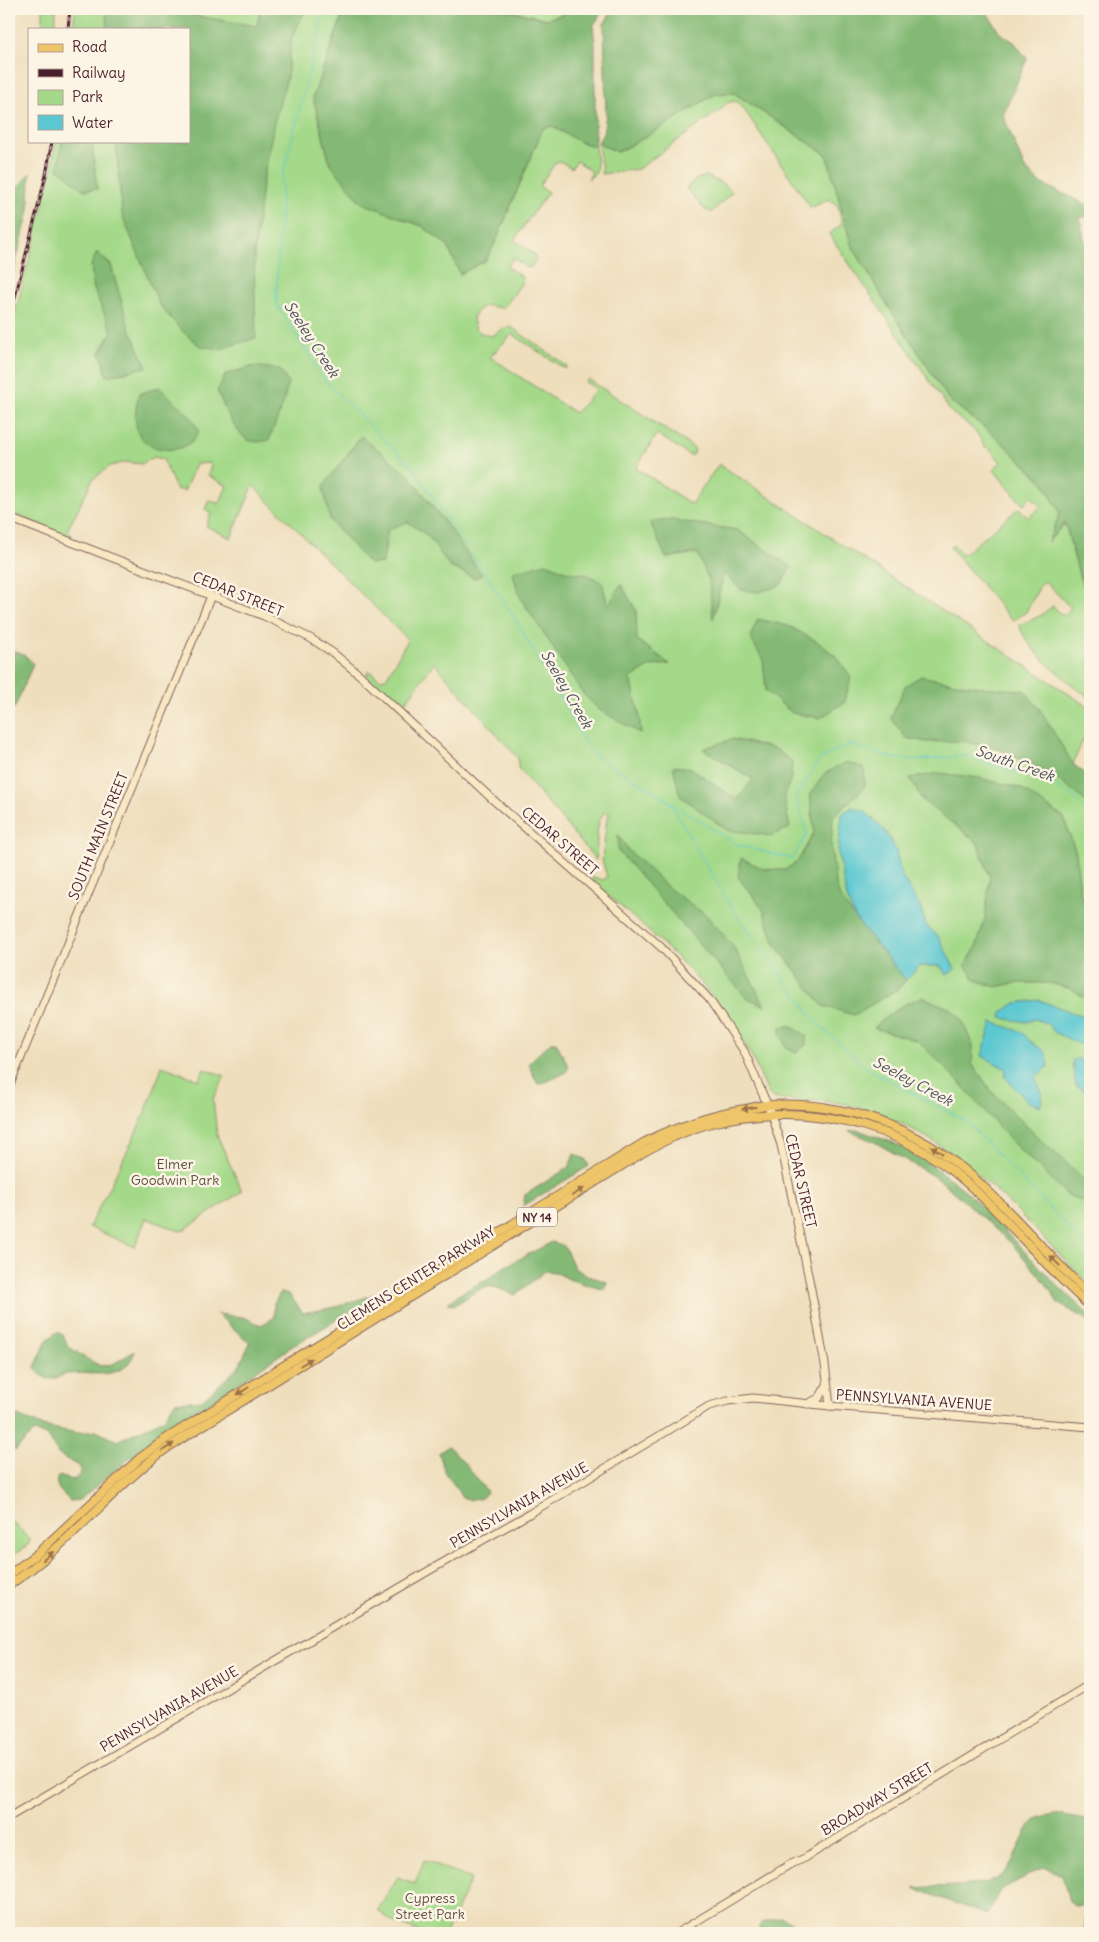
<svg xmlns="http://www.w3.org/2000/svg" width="1099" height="1942" font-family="Delius,sans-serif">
  <rect width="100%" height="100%" fill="#fcf5e5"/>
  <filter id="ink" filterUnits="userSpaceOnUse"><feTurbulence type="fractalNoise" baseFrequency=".02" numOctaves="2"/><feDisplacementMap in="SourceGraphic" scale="10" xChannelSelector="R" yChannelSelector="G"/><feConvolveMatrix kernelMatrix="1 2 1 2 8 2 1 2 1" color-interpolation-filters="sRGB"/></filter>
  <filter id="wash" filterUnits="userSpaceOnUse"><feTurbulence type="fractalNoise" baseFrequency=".0096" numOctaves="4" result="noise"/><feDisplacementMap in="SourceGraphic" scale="20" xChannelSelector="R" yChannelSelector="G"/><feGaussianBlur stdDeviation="1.12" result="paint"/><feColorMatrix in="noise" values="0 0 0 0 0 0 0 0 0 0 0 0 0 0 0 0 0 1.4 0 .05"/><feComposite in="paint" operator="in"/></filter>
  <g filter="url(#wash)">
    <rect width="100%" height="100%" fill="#eedebc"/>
    <g fill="#a4d989" stroke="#777c5a">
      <polygon points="43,9 56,9 55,29 43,29"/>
      <path d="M 75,9 L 345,9 L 313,97 L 330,164 L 342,177 L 400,218 L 422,226 L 447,245 L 460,274 L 486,260 L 496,241 L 543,128 L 552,126 L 580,142 L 595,146 L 597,163 L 596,173 L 588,179 L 592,172 L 577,161 L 571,168 L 560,161 L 556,162 L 539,186 L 548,192 L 514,240 L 534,254 L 536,259 L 531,267 L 528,268 L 513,258 L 507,267 L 522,277 L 523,281 L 506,305 L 502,308 C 485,306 484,301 473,317 C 474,331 478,333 492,336 L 504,328 L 511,327 L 567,366 L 565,369 L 512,334 L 490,357 L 575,413 L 597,389 L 585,382 L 588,379 L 694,448 L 695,451 L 693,455 L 689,455 L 657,434 L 636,468 L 691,504 L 719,464 L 1090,708 L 1090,723 L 1073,764 L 1090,779 L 1090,1285 C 1022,1219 959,1137 865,1110 C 856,1107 847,1104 839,1103 C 820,1100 801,1101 782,1100 L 773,1098 L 768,1093 C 755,1061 739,1030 718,1003 C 682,957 635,920 592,881 L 593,877 L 603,880 L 607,877 L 602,860 L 607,818 L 610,814 L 606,812 C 594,818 598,846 596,860 L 518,768 L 518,758 L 434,663 L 401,708 L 367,676 L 367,672 L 371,672 L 380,679 L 386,678 L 408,640 L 253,486 L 231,538 L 206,526 L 211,513 L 205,509 L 209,500 L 219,504 L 227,486 L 208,475 L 211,466 L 209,463 L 196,464 L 184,491 L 176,489 L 163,459 L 154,457 L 141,464 L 126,462 L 110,466 L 93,479 L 67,531 L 72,535 L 71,537 L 9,512 L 9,337 L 50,177 L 56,141 L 189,141 L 189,29 L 73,29 Z"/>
      <polygon points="502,9 569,9 567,13 547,19"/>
      <path d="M 734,93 L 827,155 L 851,244 L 885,301 L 949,400 L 994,435 L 1044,483 L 1060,513 L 1049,541 L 1065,523 L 1080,578 L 1090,601 L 1090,698 C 1067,681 1029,653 1019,625 L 1040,616 L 1053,606 L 1063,616 L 1071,608 L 1046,582 L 1042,582 L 1026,612 L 1014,620 L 1009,617 L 950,547 L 954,545 L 963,555 L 1019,508 L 1028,518 L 1041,507 L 1032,497 L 1023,505 L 993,469 L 1001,462 L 987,446 L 985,448 L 979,436 L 972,428 L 951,412 L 829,234 L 842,224 L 838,206 L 829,199 L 811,208 L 741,105 L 735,101 L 727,103 L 720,110 L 638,169 L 601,174 L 602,169 L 598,143 L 617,152 L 644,138 L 715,94 Z"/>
      <path d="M 706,176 C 715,180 726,184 732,192 L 712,212 L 705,210 L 686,188 L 697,179 Z"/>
      <path d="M 162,1066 L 199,1080 L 204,1069 L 225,1076 L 213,1099 L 217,1135 L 242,1191 L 184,1230 L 179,1231 L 146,1218 L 135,1247 L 89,1227 C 114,1177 146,1119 162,1066 Z"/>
      <polygon points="9,1519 29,1538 29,1544 9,1558"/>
      <polygon points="424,1860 471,1879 446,1933 422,1933 391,1921 378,1910 398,1877 415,1884"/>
    </g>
    <g fill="#83b975" stroke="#666c50">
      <polygon points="106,9 177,9 202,17 257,26 260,9 306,9 292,37 287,78 275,119 262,186 254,253 256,338 220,349 200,346 181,330 159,304 122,215 116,141 189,141 189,29 107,29"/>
      <polygon points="345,9 502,9 547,19 567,13 569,9 604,9 593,26 595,44 595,146 580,142 552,126 543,128 496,241 486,260 460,274 447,245 422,226 362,203 330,164 313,97"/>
      <polygon points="613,9 646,9 650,13 667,9 986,9 986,11 1000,33 1014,42 1027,59 1003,115 1024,167 1038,182 1090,206 1090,217 1080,217 1084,239 1090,251 1090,601 1080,578 1065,523 1048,542 1060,513 1044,483 994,435 949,400 885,301 851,244 827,155 734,93 715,94 644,138 617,152 598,143 603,133 606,115 604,24"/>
      <polygon points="62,141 92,141 97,189 84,190 58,169"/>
      <polygon points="30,173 29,210 11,283 9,279 9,191 16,189"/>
      <polygon points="97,252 111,265 129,327 147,367 107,376 100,353 112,331 94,290 91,265"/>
      <path d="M 255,366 L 280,370 L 288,383 L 283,404 L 269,440 C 262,442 253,443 246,439 C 232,428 224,406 217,391 L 226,374 Z"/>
      <path d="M 159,387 L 191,417 L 199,431 C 197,434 195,438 192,441 C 177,456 143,451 137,429 C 134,416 136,406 139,394 Z"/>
      <polygon points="361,436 408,474 448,526 482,575 475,578 450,567 428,536 408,522 388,529 383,563 369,564 330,520 323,487"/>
      <polygon points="672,520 737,530 791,567 781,585 760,592 741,590 724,573 713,619 709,580 697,553 666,558 650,522"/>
      <polygon points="546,563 568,572 588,575 602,582 608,606 621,584 636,610 637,640 670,664 651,666 631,678 639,713 641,734 598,709 584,695 521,599 512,572"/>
      <polygon points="758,619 789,626 818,642 837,657 851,677 845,702 820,718 792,713 766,691 763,660 750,637"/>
      <polygon points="9,649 25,655 33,664 15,707 9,711"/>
      <path d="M 921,676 C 956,684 989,689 1024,690 L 1039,708 L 1073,764 L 1090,779 L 1090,805 L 1052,775 L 1000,749 L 962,741 L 926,742 L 906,738 L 891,718 L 905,686 Z"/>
      <polygon points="732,739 776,749 792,762 791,778 784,797 790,828 771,836 727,830 680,796 673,766 691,768 737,800 753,779 703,749"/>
      <polygon points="846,762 864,768 865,787 833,816 831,845 835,881 840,897 855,918 906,980 898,989 854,1015 823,1006 775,944 763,909 738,877 741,858 764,869 785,870 798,861 814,832 810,795 824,774"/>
      <polygon points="940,773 979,778 1020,788 1064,818 1076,853 1080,891 1090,922 1090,1001 1071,989 1050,983 1016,983 996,987 975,980 965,965 976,948 985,918 990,877 977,842 922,800 910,778"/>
      <polygon points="618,835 630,852 671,890 706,915 733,946 765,1006 746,997 618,851"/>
      <path d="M 923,997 L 951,1009 L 961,1018 L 973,1046 L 972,1064 L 993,1093 L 1044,1143 L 1090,1184 L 1090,1205 L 1066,1194 L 1012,1142 L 959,1082 L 918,1041 L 874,1028 C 891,1012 901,1004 923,997 Z"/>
      <polygon points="790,1026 806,1035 806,1045 796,1052 787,1049 780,1033 781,1027"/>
      <polygon points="551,1042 556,1042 569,1067 565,1073 541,1084 538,1084 531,1070 529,1063"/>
      <polygon points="858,1130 894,1143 928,1162 966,1191 1061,1289 1090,1316 1090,1322 1058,1303 1045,1282 1011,1243 940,1180 873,1141 849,1131"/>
      <polygon points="574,1154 585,1159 589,1166 523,1206 525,1195 569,1167"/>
      <path d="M 552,1242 L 564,1246 L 575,1269 L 589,1276 L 607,1282 L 605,1290 L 571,1280 L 555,1272 L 545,1271 L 515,1295 C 508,1293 499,1287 492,1287 C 478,1285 465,1302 452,1305 L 448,1303 L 458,1295 L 492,1276 L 504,1267 Z"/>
      <path d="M 387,1290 L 291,1347 L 130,1458 L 79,1500 L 70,1501 C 63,1493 53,1488 58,1476 L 73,1480 L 81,1474 L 80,1467 L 58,1454 L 48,1436 L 34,1432 L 15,1451 L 9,1417 L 15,1415 L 42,1426 L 77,1433 L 96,1431 L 117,1441 L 164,1419 L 175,1402 L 202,1400 L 238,1368 L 250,1343 L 217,1314 L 243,1317 L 261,1325 L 274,1318 L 274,1303 L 281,1292 L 289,1294 L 303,1313 L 336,1307 Z"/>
      <path d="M 57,1332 L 63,1335 L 68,1346 L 85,1358 L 101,1366 L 113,1364 L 135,1351 C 124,1383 94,1371 68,1374 C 60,1375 54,1381 46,1378 C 41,1376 38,1371 35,1367 L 47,1340 Z"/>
      <path d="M 448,1446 L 467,1466 L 487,1492 C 480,1502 473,1500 462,1498 L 456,1487 L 445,1473 L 439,1453 Z"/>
      <path d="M 1054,1814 L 1090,1821 L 1090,1933 L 1084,1933 L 1086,1913 L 1082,1905 L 1075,1906 L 1069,1901 L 1062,1875 L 1044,1867 L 1002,1889 L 987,1915 L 914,1888 C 935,1886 980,1888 998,1878 C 1019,1865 1018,1830 1039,1818 C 1043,1816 1050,1815 1054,1814 Z"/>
      <polygon points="782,1917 794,1924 791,1933 755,1933 763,1922"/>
    </g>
    <g fill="#5bc8d1" stroke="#52747e">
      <polygon points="852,807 866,812 885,831 896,850 901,875 920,907 926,925 938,936 955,969 947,975 940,966 920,966 906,980 855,918 847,898 838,854 842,814"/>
      <polygon points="1039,1000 1090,1019 1090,1044 1085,1047 1054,1032 1048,1024 1035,1019 1027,1022 1001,1018 1002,1012 1016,1003"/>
      <polygon points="992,1022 1022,1032 1029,1040 1046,1053 1049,1066 1035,1077 1042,1093 1041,1106 1028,1102 1005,1077 1006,1069 982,1056"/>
      <polygon points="1079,1058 1084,1066 1090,1071 1090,1095 1076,1085 1072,1061"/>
    </g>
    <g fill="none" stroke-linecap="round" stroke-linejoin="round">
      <g stroke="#5bc8d1" stroke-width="1">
        <polyline points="325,9 282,178 276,303 325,381 413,468 516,620 591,753 669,801 734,912 818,1024 868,1069 966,1121 1090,1250"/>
        <polyline points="670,802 738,845 792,859 807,834 796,797 819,760 849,744 893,758 918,760 965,756 1044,781 1073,796 1090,813"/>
      </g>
    </g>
  </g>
  <g filter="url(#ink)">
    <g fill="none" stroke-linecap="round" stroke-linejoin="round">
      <g stroke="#83625e" stroke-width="9">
        <g id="secondary">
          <polyline points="9,518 264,616 310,638 333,653 361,676 491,798 662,948 709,999 744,1051 770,1111 781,1145 810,1284 825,1364 830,1406"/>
          <polyline points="9,1087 211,596"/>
          <polyline points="807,1404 819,1398 827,1385"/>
          <polyline points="9,1817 430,1570 529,1514 709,1406 728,1401 753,1398 830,1406 1090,1427"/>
          <polyline points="677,1933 789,1865 805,1858 1090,1684"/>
        </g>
      </g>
      <g stroke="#83625e" stroke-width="10">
        <g id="primary">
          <path d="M 9,1575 L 39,1552 L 140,1458 L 167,1438 L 645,1142 C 678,1126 709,1114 745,1109 C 753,1108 760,1105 768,1105 C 843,1100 917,1128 973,1177 C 1014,1214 1049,1257 1090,1295"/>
          <path d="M 9,1585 C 69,1546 112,1487 170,1446 L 642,1153 C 665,1140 690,1128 716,1122 C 805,1101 898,1122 967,1183 C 1010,1221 1046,1268 1090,1306"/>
        </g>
      </g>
      <use href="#secondary" stroke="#f8e8c3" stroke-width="7"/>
      <use href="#primary" stroke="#eec569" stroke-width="8"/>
      <g stroke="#4a1f2b" stroke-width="3">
        <g id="rail">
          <polyline points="68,29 70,9"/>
          <polyline points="9,321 46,175 52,141"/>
        </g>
      </g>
      <use href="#rail" stroke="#fcf5e5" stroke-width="1" stroke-dasharray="4" stroke-linecap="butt"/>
    </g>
    <defs><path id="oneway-solid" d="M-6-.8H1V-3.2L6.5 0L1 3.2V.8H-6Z" transform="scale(1.25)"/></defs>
    <g fill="#9c724a">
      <use href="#oneway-solid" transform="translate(749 1108) rotate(171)"/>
      <use href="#oneway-solid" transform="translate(937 1150) rotate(-147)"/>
      <use href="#oneway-solid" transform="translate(578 1192) rotate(-31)"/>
      <use href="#oneway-solid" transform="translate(1055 1261) rotate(-135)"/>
      <use href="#oneway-solid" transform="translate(306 1362) rotate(-32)"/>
      <use href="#oneway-solid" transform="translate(243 1391) rotate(148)"/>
      <use href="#oneway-solid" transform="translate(168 1447) rotate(-34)"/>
      <use href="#oneway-solid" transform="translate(48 1556) rotate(-40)"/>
    </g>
  </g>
  <g text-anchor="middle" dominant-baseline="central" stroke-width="5" stroke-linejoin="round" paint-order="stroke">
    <rect fill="#fcf5e5" stroke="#7f5f63" stroke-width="1" x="517" y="1207.5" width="40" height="19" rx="4"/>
    <g font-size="12" font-weight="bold" fill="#4a1f2b">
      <text x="537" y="1217">NY 14</text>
    </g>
    <g font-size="14" fill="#4a1f2b" stroke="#fcf5e5">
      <text transform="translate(238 594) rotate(22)">CEDAR STREET</text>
      <text transform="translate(98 836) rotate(-68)">SOUTH MAIN STREET</text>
      <text transform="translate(560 841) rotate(41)">CEDAR STREET</text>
      <text transform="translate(801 1181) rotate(77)">CEDAR STREET</text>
      <text transform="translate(416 1278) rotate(-32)">CLEMENS CENTER PARKWAY</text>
      <text transform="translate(914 1400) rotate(4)">PENNSYLVANIA AVENUE</text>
      <text transform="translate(519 1505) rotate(-30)">PENNSYLVANIA AVENUE</text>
      <text transform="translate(169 1709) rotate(-30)">PENNSYLVANIA AVENUE</text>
      <text transform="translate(877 1799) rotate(-31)">BROADWAY STREET</text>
    </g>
    <g font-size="14" fill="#604e42" stroke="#fcf5e5">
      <text x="175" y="1164">Elmer<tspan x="175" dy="16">Goodwin Park</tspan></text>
      <text x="430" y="1898">Cypress<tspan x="430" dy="16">Street Park</tspan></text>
    </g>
    <g font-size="15" font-style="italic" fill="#4f525d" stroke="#fcf5e5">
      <text transform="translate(312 339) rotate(57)">Seeley Creek</text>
      <text transform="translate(567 689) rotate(60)">Seeley Creek</text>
      <text transform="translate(1015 763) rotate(19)">South Creek</text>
      <text transform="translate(913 1081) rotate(28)">Seeley Creek</text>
    </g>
  </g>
  <rect width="1099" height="1942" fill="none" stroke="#fcf5e5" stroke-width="30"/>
  <rect x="28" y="28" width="162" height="115" fill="#fcf5e5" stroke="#b59f9b"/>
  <rect x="38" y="44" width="25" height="8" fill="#eec569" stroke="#b59f9b"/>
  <text x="72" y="52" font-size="15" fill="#4a1f2b">Road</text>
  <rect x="38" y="69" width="25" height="8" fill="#4a1f2b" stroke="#b59f9b"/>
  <text x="72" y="78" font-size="15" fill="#4a1f2b">Railway</text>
  <rect x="38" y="90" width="25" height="15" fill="#a4d989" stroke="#b59f9b"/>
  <text x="72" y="102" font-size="15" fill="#4a1f2b">Park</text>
  <rect x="38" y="115" width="25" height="15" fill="#5bc8d1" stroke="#b59f9b"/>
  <text x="72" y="128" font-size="15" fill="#4a1f2b">Water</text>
</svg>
